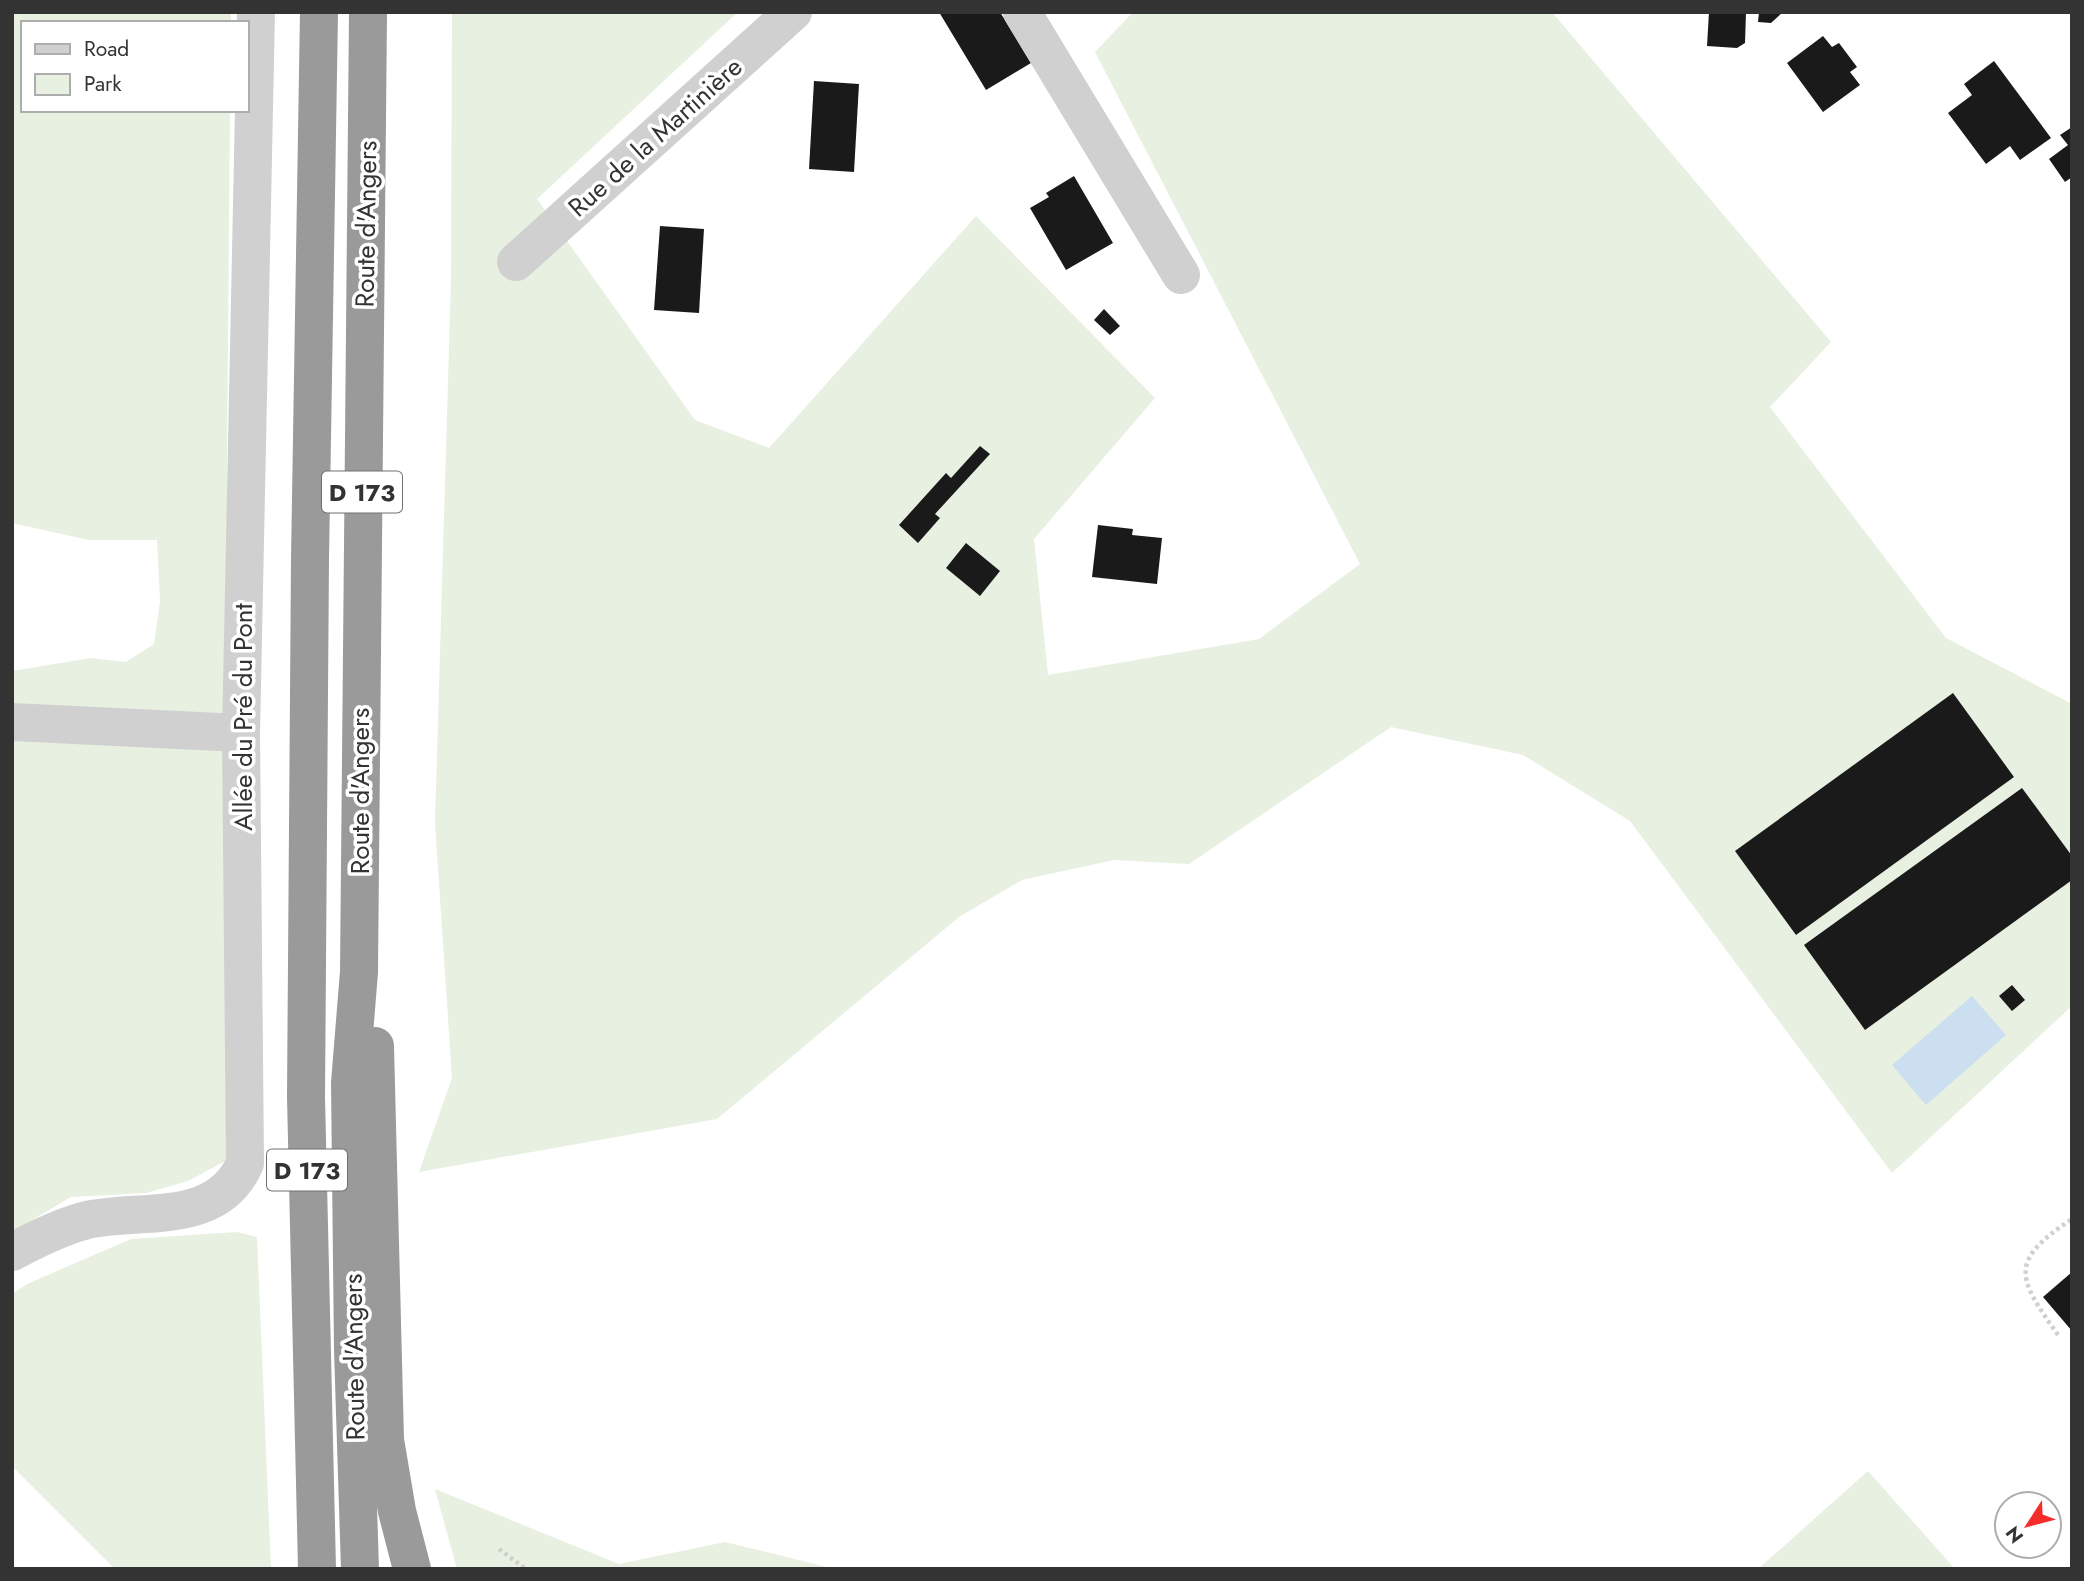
<svg xmlns="http://www.w3.org/2000/svg" width="2084" height="1581" font-family="Jost,sans-serif">
  <rect width="100%" height="100%" fill="#fff"/>
  <g fill="#e8f0e1">
    <polygon points="12,12 231,12 231,23 23,23 23,110 230,110 227,454 229,1159 188,1181 146,1193 71,1197 12,1232 12,671 91,658 126,662 154,644 160,601 157,540 89,540 12,523"/>
    <polygon points="452,12 738,12 537,199 695,420 769,448 976,216 1155,398 1034,539 1048,675 1259,639 1360,564 1095,52 1133,12 1552,12 1831,342 1770,407 1946,638 2072,704 2072,1006 1892,1173 1630,821 1523,755 1391,727 1189,864 1114,860 1022,880 959,917 717,1119 419,1172 452,1078 435,823 451,279"/>
    <polygon points="237,1232 257,1237 271,1569 115,1569 12,1466 12,1294 27,1284 131,1239"/>
    <polygon points="1868,1471 1955,1569 1758,1569"/>
    <polygon points="435,1489 619,1564 725,1542 835,1569 457,1569"/>
  </g>
  <polygon fill="#ccdff1" points="1972,996 2006,1035 1926,1105 1892,1065"/>
  <g fill="#1a1a1a">
    <polygon points="939,12 1000,12 1031,63 986,90"/>
    <polygon points="1709,12 1746,12 1745,43 1737,48 1707,46"/>
    <polygon points="1759,12 1783,12 1771,23 1758,22"/>
    <polygon points="1823,36 1832,47 1839,43 1857,67 1850,72 1860,85 1823,112 1787,63"/>
    <polygon points="1994,61 2051,138 2020,160 2010,146 1986,164 1948,113 1972,95 1964,84"/>
    <polygon points="814,81 859,84 854,172 809,169"/>
    <polygon points="2072,127 2072,177 2065,182 2049,159 2068,145 2060,135"/>
    <polygon points="1074,176 1113,243 1066,270 1030,208 1049,197 1046,193"/>
    <polygon points="660,226 704,229 699,313 654,310"/>
    <polygon points="1104,309 1120,326 1110,335 1094,320"/>
    <polygon points="980,446 990,454 935,514 940,518 918,543 899,525 946,473 951,478"/>
    <polygon points="1098,525 1133,529 1132,535 1162,538 1157,584 1092,577"/>
    <polygon points="966,543 1000,571 980,596 946,568"/>
    <polygon points="1953,693 2014,777 1796,935 1735,851"/>
    <polygon points="2022,788 2072,856 2072,880 1865,1030 1804,945"/>
    <polygon points="2012,985 2025,1000 2012,1011 1999,996"/>
    <polygon points="2072,1272 2072,1331 2043,1297"/>
  </g>
  <g fill="none" stroke-linecap="round" stroke-linejoin="round">
    <g stroke="#d0d0d0" stroke-width="4.5" stroke-dasharray="3.5 3.5" stroke-linecap="butt">
      <path d="M 2058,1335 C 2018,1278 2007,1262 2072,1219"/>
      <polyline points="499,1549 526,1569"/>
    </g>
    <g stroke="#d0d0d0" stroke-width="38">
      <polyline points="1022,12 1181,275"/>
      <polyline points="516,262 793,12"/>
      <polyline points="12,722 241,733"/>
      <path d="M 12,1252 C 36,1239 60,1227 87,1220 C 141,1208 218,1227 245,1163 L 241,733 L 256,12"/>
    </g>
    <g stroke="#9a9a9a" stroke-width="38">
      <polyline points="375,1046 385,1440 397,1511 412,1569"/>
      <polyline points="317,1569 306,1097 310,559 319,12"/>
      <polyline points="360,1569 353,1350 350,1083 359,972 368,12"/>
    </g>
  </g>
  <g text-anchor="middle" dominant-baseline="central" stroke-width="7" stroke-linejoin="round" paint-order="stroke">
    <g fill="#fff" stroke="#707070" stroke-width="2">
      <rect x="322" y="471.5" width="80" height="41" rx="5"/>
      <rect x="267" y="1149.5" width="80" height="41" rx="5"/>
    </g>
    <g font-size="24" font-weight="bold" fill="#333">
      <text x="362" y="492">D 173</text>
      <text x="307" y="1170">D 173</text>
    </g>
    <g font-size="26" fill="#333" stroke="#fff">
      <text transform="translate(655 137) rotate(-42)">Rue de la Martinière</text>
      <text transform="translate(366 224) rotate(-89)">Route d'Angers</text>
      <text transform="translate(243 717) rotate(-90)">Allée du Pré du Pont</text>
      <text transform="translate(360 791) rotate(-90)">Route d'Angers</text>
      <text transform="translate(354 1357) rotate(-91)">Route d'Angers</text>
    </g>
  </g>
  <rect width="2084" height="1581" fill="none" stroke="#333333" stroke-width="28"/>
  <rect x="21" y="21" width="228" height="91" fill="#ffffff" stroke="#adadad" stroke-width="2"/>
  <rect x="35" y="44" width="35" height="10" fill="#d0d0d0" stroke="#adadad" stroke-width="2"/>
  <text x="84" y="56" font-size="21" fill="#333333">Road</text>
  <rect x="35" y="74" width="35" height="21" fill="#e8f0e1" stroke="#adadad" stroke-width="2"/>
  <text x="84" y="91" font-size="21" fill="#333333">Park</text>
  <g transform="translate(2028 1525) rotate(234)"><circle r="33" fill="#ffffff" stroke="#adadad" stroke-width="2"/>
  <path d="M0-5L12 26L0 18L-12 26Z" fill="#f52d2a"/>
  <text y="-10" font-size="19" font-weight="bold" text-anchor="middle" fill="#333333">N</text>
  </g>
</svg>
